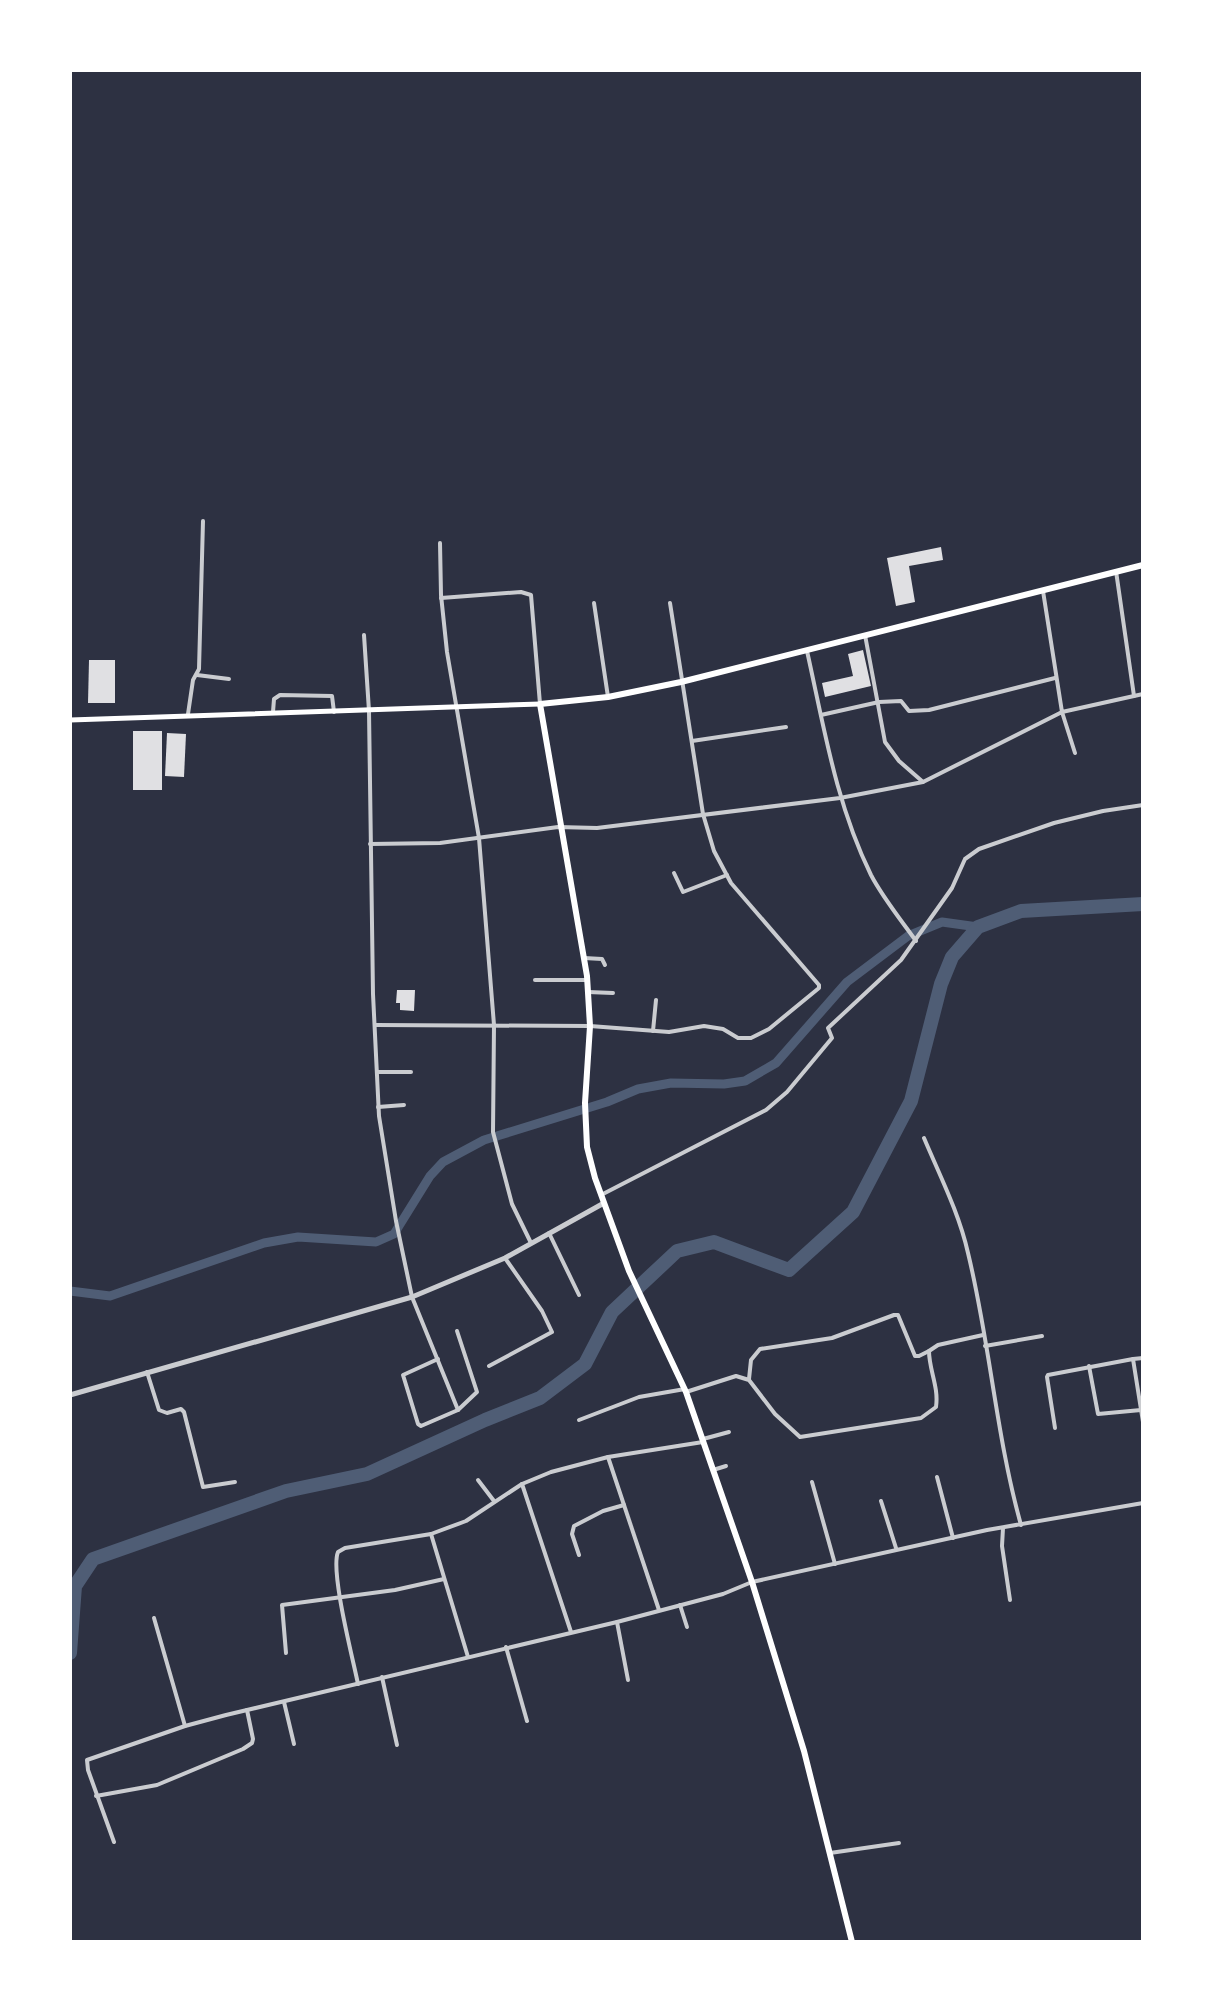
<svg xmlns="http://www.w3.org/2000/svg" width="1213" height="2012" font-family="'PT Serif',serif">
  <rect width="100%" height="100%" fill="#2d3142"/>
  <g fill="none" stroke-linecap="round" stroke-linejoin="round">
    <polyline stroke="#4f5d75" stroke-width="9" points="70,1291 110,1296 264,1243 298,1237 376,1242 394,1234 430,1176 443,1162 484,1140 607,1102 638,1089 671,1083 724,1084 745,1081 776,1063 847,982 908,936 942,922 978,927"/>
    <polyline stroke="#4f5d75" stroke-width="14" points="70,1653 75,1586 93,1559 286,1491 367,1474 485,1420 540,1398 585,1364 612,1312 677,1251 714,1242 789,1270 853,1212 911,1101 941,984 952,957 978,927 1021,911 1143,904"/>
  </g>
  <g fill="#e0e0e3">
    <polygon points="941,547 943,560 909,566 915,602 896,606 887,558"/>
    <polygon points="863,650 871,686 825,697 822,683 853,676 848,654"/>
    <polygon points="89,660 115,660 115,703 88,703"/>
    <rect x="133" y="731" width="29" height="59"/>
    <polygon points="167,733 186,734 184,777 165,776"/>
    <polygon points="397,990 415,990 414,1011 400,1010 400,1003 396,1003"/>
  </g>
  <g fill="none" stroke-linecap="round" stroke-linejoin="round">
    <g stroke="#caccd0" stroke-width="4">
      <polyline points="440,543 441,595 447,652 479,838 494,1025 493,1132 512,1204 531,1243"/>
      <polyline points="1116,571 1134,696"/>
      <polyline points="1043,591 1062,712 1143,694"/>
      <polyline points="441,598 521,592 531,595 540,704"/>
      <polyline points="594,603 608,697"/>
      <polyline points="364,635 369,711 373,994 379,1116 396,1221 412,1297 458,1410"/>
      <polyline points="865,635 885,742 899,761 923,782"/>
      <path d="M 807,651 C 824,727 836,804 871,875 C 883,898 901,920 916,941"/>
      <polyline points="197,675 229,679"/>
      <polyline points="273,712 274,699 280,695 332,696 334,712"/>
      <polyline points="188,714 193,680 199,669 203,521"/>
      <polyline points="821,715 879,702 901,701 909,711 929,710 1055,678"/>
      <polyline points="692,741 786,727"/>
      <polyline points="370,844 440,843 558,827 597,828 840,798 923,782 1062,712 1075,753"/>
      <polyline points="674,873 683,892 727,875"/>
      <polyline points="584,958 602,959 605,965"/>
      <polyline points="535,980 587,980"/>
      <polyline points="588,992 613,993"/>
      <polyline points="376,1025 590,1026 669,1032 704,1026 723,1029 738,1038 751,1038 769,1029 819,988 819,985 731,883 714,851 703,814 670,603"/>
      <polyline points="653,1031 656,1000"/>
      <polyline points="377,1072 411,1072"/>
      <polyline points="378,1107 404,1105"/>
      <path d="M 924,1138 C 940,1176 959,1213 968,1253 C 990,1343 996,1436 1021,1525"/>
      <polyline points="601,1195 766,1110 787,1092 832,1038 828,1028 901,960 952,888 965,859 979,849 1054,823 1103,811 1143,805"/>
      <polyline points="549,1233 579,1295"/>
      <polyline points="985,1346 1042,1336"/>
      <polyline points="438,1359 403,1375 418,1424 421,1426 458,1410 477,1392 457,1331"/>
      <polyline points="1133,1359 1143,1358"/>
      <polyline points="489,1366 552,1332 542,1311 505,1258"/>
      <polyline points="1089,1366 1098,1414 1141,1410"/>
      <polyline points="147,1372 159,1410 167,1413 181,1409 184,1412 203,1487 235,1482"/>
      <polyline points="749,1379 751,1360 760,1349 832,1338 894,1315 898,1315 915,1356 919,1356 929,1351"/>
      <path d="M 686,1392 L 736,1376 L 749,1380 L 775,1414 L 800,1437 L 921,1418 L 936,1407 C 939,1387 929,1370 929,1351 L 938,1345 L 983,1335"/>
      <polyline points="579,1420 639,1397 685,1389"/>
      <polyline points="1055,1428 1047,1377 1048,1375 1133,1359 1143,1422"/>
      <polyline points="703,1439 729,1432"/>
      <polyline points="608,1457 659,1610"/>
      <polyline points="713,1470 726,1466"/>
      <polyline points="937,1477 953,1538"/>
      <polyline points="478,1480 494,1501"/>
      <polyline points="812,1482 835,1564"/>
      <polyline points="522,1484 571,1632"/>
      <polyline points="881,1501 896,1548"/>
      <polyline points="1003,1528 1002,1546 1010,1600"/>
      <polyline points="431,1534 468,1657"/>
      <polyline points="579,1555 572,1534 574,1526 603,1511 624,1505"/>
      <polyline points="680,1605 687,1627"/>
      <polyline points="154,1618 185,1726"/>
      <polyline points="617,1622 628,1680"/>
      <polyline points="506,1647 527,1721"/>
      <polyline points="286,1653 282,1605 395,1590 444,1579"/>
      <polyline points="382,1677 397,1745"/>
      <path d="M 358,1684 C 353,1659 330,1571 338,1552 L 345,1548 L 431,1534 L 466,1521 L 522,1484 L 551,1472 L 608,1457 L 703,1442"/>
      <polyline points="284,1702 294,1744"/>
      <polyline points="96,1796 157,1785 243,1749 252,1743 253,1739 247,1710"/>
      <polyline points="114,1842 88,1770 87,1760 185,1726 226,1715 617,1622 723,1594 752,1582 987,1530 1143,1503"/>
      <polyline points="830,1853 899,1843"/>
    </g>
    <polyline stroke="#caccd0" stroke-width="5" points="70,1395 412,1297 505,1258 604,1203"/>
    <polyline stroke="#fff" stroke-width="5" points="70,720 540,704"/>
    <polyline stroke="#fff" stroke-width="6" points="852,1942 804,1751 752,1582 686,1392 629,1271 595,1178 587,1147 585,1103 590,1026 587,976 540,704 608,697 681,682 1143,565"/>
  </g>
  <rect width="1213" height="2012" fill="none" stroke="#ffffff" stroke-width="144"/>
</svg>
